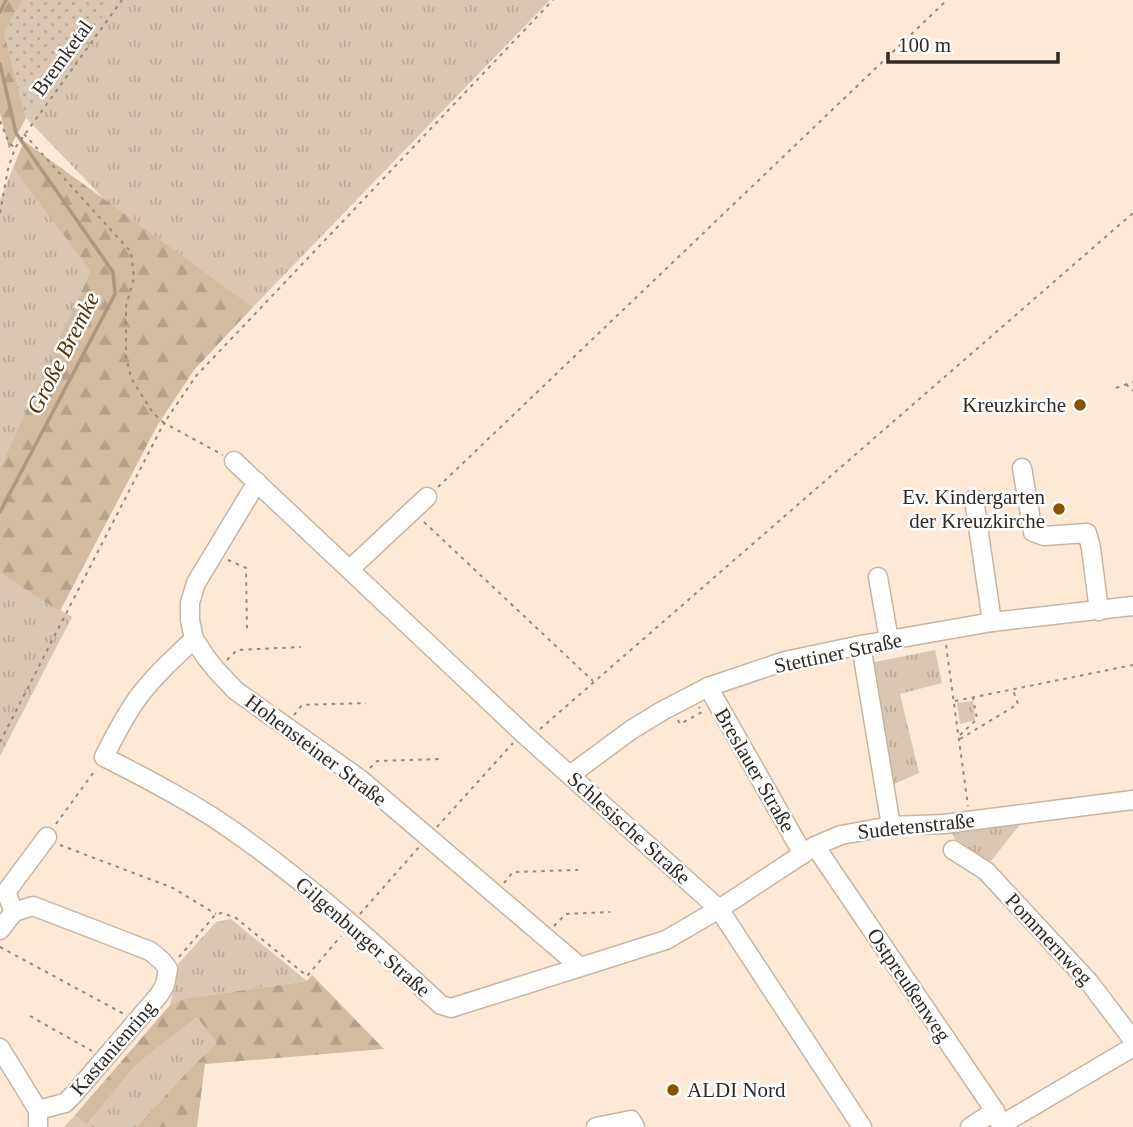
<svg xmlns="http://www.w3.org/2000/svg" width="1133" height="1127" font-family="'Times New Roman',serif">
  <defs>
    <pattern id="grass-tufts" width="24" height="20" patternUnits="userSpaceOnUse" patternTransform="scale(1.75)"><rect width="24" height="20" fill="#dbc6b1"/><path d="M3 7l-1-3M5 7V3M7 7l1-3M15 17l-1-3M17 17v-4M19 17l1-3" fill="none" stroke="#bcaa98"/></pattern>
    <pattern id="forest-firs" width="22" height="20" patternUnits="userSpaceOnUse" patternTransform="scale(1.75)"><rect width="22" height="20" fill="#d4ba9f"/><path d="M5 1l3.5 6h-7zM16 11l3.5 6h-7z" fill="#b6a089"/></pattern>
    <pattern id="park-dots" width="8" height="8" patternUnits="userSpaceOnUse" patternTransform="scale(1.75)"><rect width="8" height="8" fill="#dbc6b1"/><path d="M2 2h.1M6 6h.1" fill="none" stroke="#bcaa98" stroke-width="1.8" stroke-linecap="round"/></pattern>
  </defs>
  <rect width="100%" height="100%" fill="#fde9d6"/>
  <g fill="url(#grass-tufts)">
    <polygon points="115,0 550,0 253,307 105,200 26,118"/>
    <polygon points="13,168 92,271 0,468 0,200"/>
    <polygon points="0,573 72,617 0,756"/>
    <polygon points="935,650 942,683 900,694 919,773 894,784 870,663"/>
    <polygon points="973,701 975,720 960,724 957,703"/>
    <path d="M 1023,821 L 990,862 C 969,854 958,853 951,829 Z"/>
    <polygon points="231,919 307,981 183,999 170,1005 178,964 216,922"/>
    <polygon points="197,1017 218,1042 191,1068 136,1127 64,1127 75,1115 87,1124 136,1065"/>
  </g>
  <g fill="url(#forest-firs)">
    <polygon points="0,0 23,0 4,32 26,118 9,149 0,113"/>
    <polygon points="24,141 253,307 194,370 157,426 60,611 0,573 0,468 91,271 13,168"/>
    <polygon points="312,975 384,1049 205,1064 197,1127 136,1127 191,1068 217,1043 197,1017 136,1065 87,1124 75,1115 170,1005 183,999 307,981"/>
  </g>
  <polygon fill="url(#park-dots)" points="23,0 115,0 26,118 4,32"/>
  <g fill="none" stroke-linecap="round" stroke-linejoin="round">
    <g stroke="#b0967c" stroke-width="3.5">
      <polyline points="0,12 6,0"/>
      <polyline points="0,64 16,133 113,272 115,294 0,512"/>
    </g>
    <g stroke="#c7b5a2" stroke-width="21">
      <g id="minor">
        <polyline points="234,461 526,736 719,909 862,1127"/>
        <polyline points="1022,468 1033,532 1044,536 1087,533 1091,548 1099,611"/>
        <polyline points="257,482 196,583 190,603 190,620 194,639 205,656 217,671 236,691 360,779 579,966"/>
        <polyline points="974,499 992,622"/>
        <polyline points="350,569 427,497"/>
        <polyline points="878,577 889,640"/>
        <path d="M 194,639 C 174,658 153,677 137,699 C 124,717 114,737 104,757 C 146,778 188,800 226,826 C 303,879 372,941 441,1005 L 451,1008 L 666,940 L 719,909 L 815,846 L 841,835 L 891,826 L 944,824 L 1133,800"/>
        <polyline points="861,645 891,826"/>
        <polyline points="708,687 803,854"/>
        <polyline points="570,775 631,730 662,711 708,687 785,661 861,645 992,622 1133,606"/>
        <polyline points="815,846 995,1111 1001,1127"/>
        <polyline points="953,850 986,871 1089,982 1133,1040"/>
        <polyline points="14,912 6,892 47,837"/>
        <polyline points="0,930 14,912 33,906 150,951 162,961 168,969 165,985 159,995 74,1094 65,1103 38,1110"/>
        <polyline points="0,1048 38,1110 38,1127"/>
        <polyline points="1001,1125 1133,1047"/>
        <polyline points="596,1127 631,1120 635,1127"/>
        <polyline points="970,1127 995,1111"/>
      </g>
    </g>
    <g stroke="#97897c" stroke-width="2" stroke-dasharray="3.5 5" stroke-linecap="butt">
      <polyline points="0,121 9,143 14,147"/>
      <polyline points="24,134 131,252 134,278 126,306 126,356 131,378 153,413 164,423 196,376 553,0"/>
      <polyline points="0,213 8,169 15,148 122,0"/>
      <polyline points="1126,384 1133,391"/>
      <polyline points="1116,388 1133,382"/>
      <polyline points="438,487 947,0"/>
      <polyline points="424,522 593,681"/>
      <polyline points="228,560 246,568 247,630"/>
      <polyline points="946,645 968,806"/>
      <polyline points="227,660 237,650 301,647"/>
      <polyline points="955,701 1133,665"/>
      <polyline points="294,715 302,705 366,703"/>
      <polyline points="678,720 680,724 702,712 699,707"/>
      <polyline points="540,729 1133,213"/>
      <polyline points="960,735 977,719 973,698"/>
      <polyline points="960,739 1018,704 1013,690"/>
      <polyline points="0,742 164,423 223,455"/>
      <polyline points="370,768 377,761 441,759"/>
      <polyline points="56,824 96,769"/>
      <polyline points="437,827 513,743"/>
      <polyline points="60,845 173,888 216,914"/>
      <polyline points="504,883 513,872 578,870"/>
      <polyline points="360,914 419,847"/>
      <polyline points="554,926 566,914 610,912"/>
      <polyline points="0,947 124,1014"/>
      <polyline points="179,957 216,914 222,913 236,918 307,976 341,936"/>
      <polyline points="30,1016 92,1051"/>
    </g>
    <use href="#minor" stroke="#fff" stroke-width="18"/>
  </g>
  <g fill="#885200" stroke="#fff" stroke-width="2.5">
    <circle cx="1080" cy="405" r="7"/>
    <circle cx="1059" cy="509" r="7"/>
    <circle cx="673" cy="1090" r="7"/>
  </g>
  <g text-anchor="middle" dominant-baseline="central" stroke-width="5" stroke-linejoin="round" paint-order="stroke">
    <g font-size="21" fill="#312a23" stroke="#fff">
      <text transform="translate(62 58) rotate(-54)">Bremketal</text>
      <text transform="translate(838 653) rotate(-12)">Stettiner Straße</text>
      <text transform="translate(316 750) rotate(37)">Hohensteiner Straße</text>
      <text transform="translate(755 770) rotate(60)">Breslauer Straße</text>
      <text transform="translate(916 826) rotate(-6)">Sudetenstraße</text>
      <text transform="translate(629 828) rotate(42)">Schlesische Straße</text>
      <text transform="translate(363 937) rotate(41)">Gilgenburger Straße</text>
      <text transform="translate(1049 939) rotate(47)">Pommernweg</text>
      <text transform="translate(909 985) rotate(56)">Ostpreußenweg</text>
      <text transform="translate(113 1048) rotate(-49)">Kastanienring</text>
    </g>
    <g font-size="21" fill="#312a23" stroke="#fff" text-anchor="end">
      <text x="1066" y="405">Kreuzkirche</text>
      <text x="1045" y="497">Ev. Kindergarten<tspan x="1045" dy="24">der Kreuzkirche</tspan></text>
      <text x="687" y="1090" text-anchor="start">ALDI Nord</text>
    </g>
    <g font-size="23" font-style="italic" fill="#563201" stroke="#fff">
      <text transform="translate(63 353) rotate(-63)">Große Bremke</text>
    </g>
  </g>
  <path d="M888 52v10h170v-10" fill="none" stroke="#312a23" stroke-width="3.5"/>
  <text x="898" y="52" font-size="21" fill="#312a23" stroke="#ffffff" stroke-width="5" paint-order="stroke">100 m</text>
</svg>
